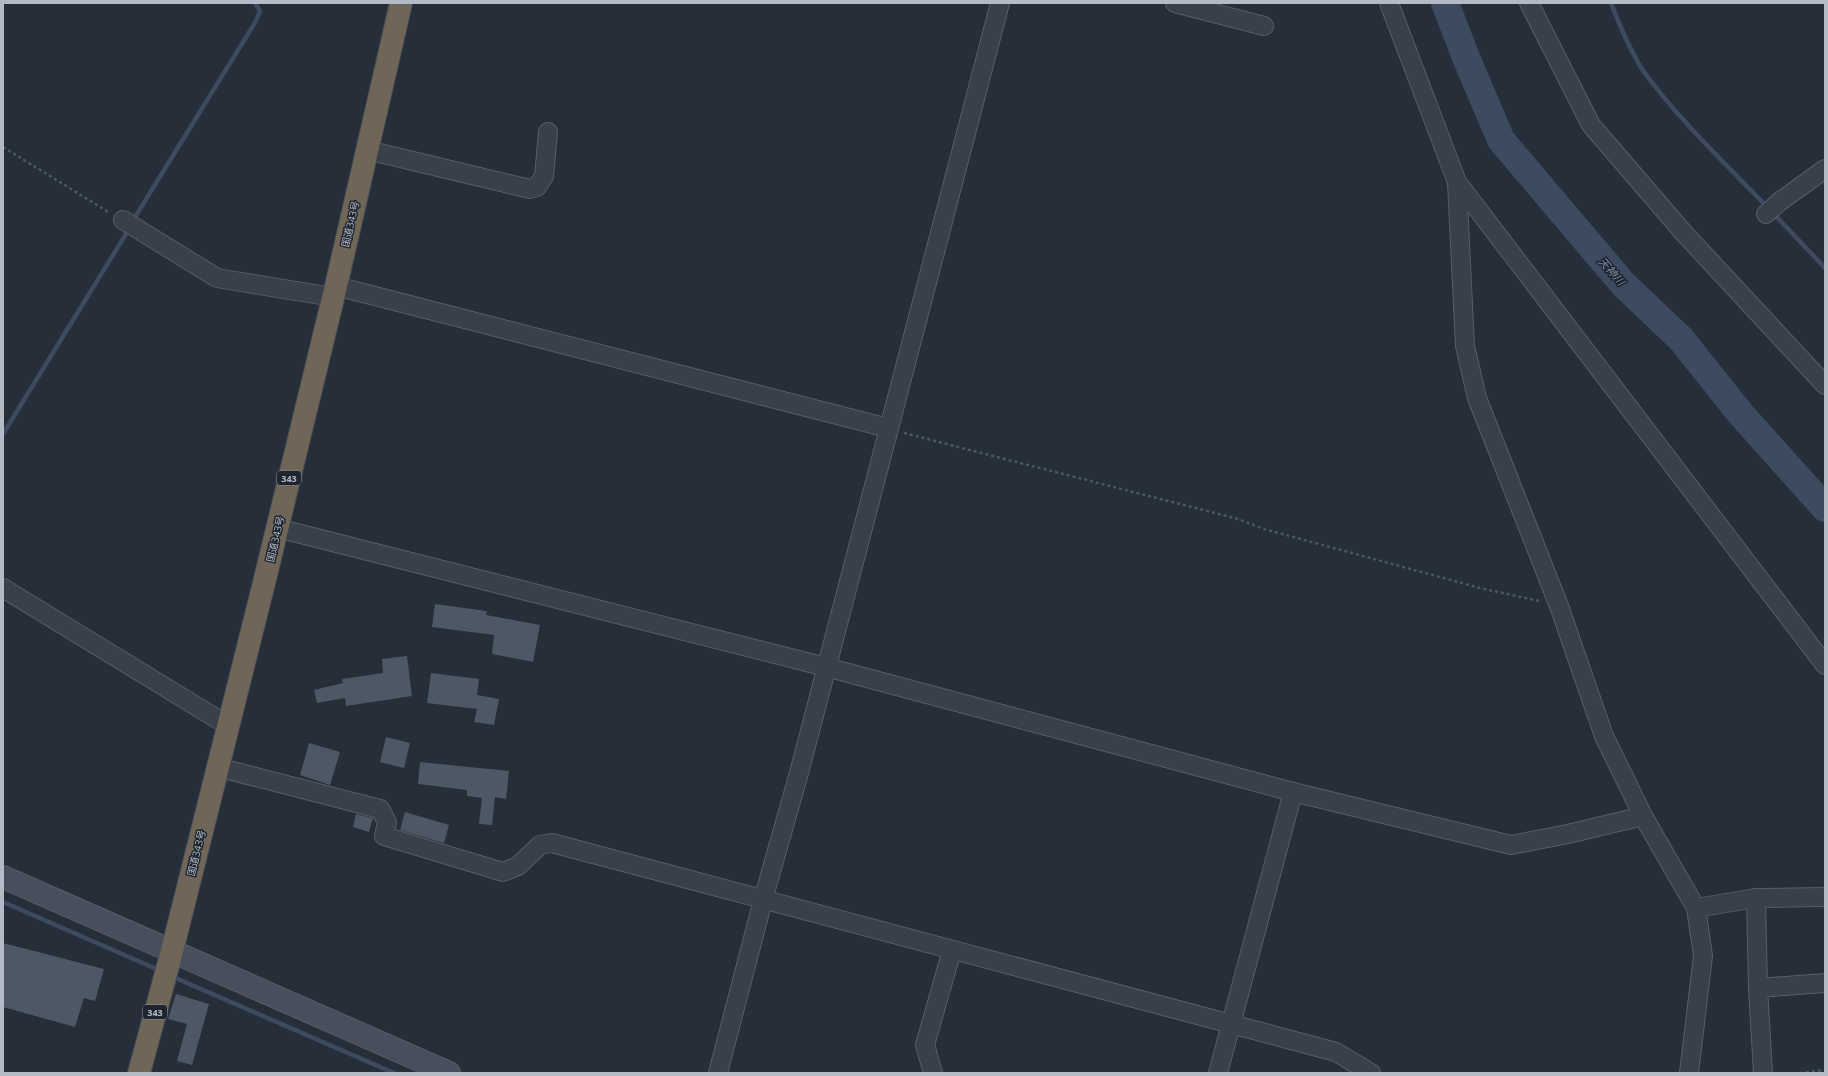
<svg xmlns="http://www.w3.org/2000/svg" width="1828" height="1076" font-family="'Open Sans','Noto Sans JP',sans-serif">
  <rect width="100%" height="100%" fill="#252e39"/>
  <g fill="none" stroke-linecap="round" stroke-linejoin="round">
    <g stroke="#3d4b61" stroke-width="4.5">
      <path d="M 1611,3 C 1620,26 1630,51 1644,72 C 1680,121 1726,164 1768,208"/>
      <polyline points="1773,213 1825,268"/>
      <polyline points="132,222 256,21 260,11 255,3"/>
      <polyline points="3,434 129,229"/>
      <polyline points="3,902 161,971"/>
      <polyline points="171,976 394,1073"/>
    </g>
    <polyline stroke="#3d4b61" stroke-width="28" points="1445,3 1465,55 1501,140 1624,285 1681,339 1740,413 1825,508"/>
  </g>
  <g fill="#4e5865">
    <polygon points="435,604 487,611 486,615 540,625 533,662 492,654 494,635 432,627"/>
    <polygon points="407,656 412,696 346,706 345,698 317,703 314,690 343,683 342,679 383,673 382,659"/>
    <polygon points="431,673 479,679 477,695 499,699 494,725 474,722 477,709 427,703"/>
    <polygon points="386,737 410,743 404,768 380,762"/>
    <polygon points="309,743 340,752 330,785 300,775"/>
    <polygon points="420,762 509,771 506,799 495,797 492,825 479,824 482,798 467,796 467,790 418,784"/>
    <polygon points="405,812 449,825 444,843 400,830"/>
    <polygon points="356,814 373,818 369,832 353,827"/>
    <polygon points="3,943 104,969 95,1001 84,998 75,1027 3,1007"/>
    <polygon points="176,994 209,1004 192,1065 177,1061 187,1024 168,1019"/>
  </g>
  <g fill="none" stroke-linecap="round" stroke-linejoin="round">
    <g stroke="#575e68" stroke-width="20">
      <g id="street">
        <polyline points="1175,3 1264,26"/>
        <polyline points="1389,3 1457,182 1825,665"/>
        <polyline points="1529,3 1591,125 1683,232 1825,385"/>
        <polyline points="367,150 530,189 537,187 544,176 548,132"/>
        <polyline points="1457,182 1465,346 1477,398 1559,606 1604,736 1643,816 1696,908 1703,956 1689,1073"/>
        <polyline points="1766,214 1779,202 1825,169"/>
        <polyline points="123,220 217,278 333,297"/>
        <polyline points="336,286 888,428"/>
        <polyline points="277,528 826,667 1293,792 1511,845 1568,834 1643,816"/>
        <polyline points="3,588 227,725"/>
        <polyline points="217,767 380,809 387,822 384,836 503,872 518,866 540,845 552,843 1336,1052 1371,1073"/>
        <polyline points="1756,898 1758,988 1763,1073"/>
        <polyline points="1696,908 1756,898 1825,897"/>
        <polyline points="1758,988 1825,983"/>
        <polyline points="718,1073 763,900 799,773 1000,3"/>
        <polyline points="933,1073 925,1045 952,950"/>
        <polyline points="1218,1073 1293,792"/>
      </g>
    </g>
    <g stroke="#575e68" stroke-width="24">
      <polyline id="secondary" points="3,877 449,1073"/>
    </g>
    <g stroke="#444b55" stroke-width="24">
      <polyline id="highway" points="139,1073 172,951 264,583 336,286 401,3"/>
    </g>
    <g stroke="#49595c" stroke-width="2.5" stroke-dasharray="3 3" stroke-linecap="butt">
      <polyline points="3,147 110,213"/>
      <polyline points="904,433 1238,519 1264,529 1480,588 1539,601"/>
      <polyline points="1800,1073 1825,1070"/>
    </g>
    <use href="#street" stroke="#39404a" stroke-width="18"/>
    <use href="#secondary" stroke="#474f5c" stroke-width="22"/>
    <use href="#highway" stroke="#6f6657" stroke-width="22"/>
  </g>
  <g text-anchor="middle" dominant-baseline="central" stroke-width="3" stroke-linejoin="round" paint-order="stroke">
    <g fill="#1e252f" stroke="#878e99" stroke-width="1">
      <rect x="277" y="471" width="24" height="14" rx="3"/>
      <rect x="143" y="1005" width="24" height="14" rx="3"/>
    </g>
    <g font-size="9" font-weight="bold" fill="#b4bbc6">
      <text x="289" y="478">343</text>
      <text x="155" y="1012">343</text>
    </g>
    <g font-size="10" fill="#b4bbc6" stroke="#1e252f">
      <text transform="translate(350 224) rotate(-77)">国道343号</text>
      <text transform="translate(275 539) rotate(-77)">国道343号</text>
      <text transform="translate(196 853) rotate(-76)">国道343号</text>
    </g>
    <g font-size="11" font-style="italic" fill="#7f91aa" stroke="#1e252f">
      <text transform="translate(1612 271) rotate(49)">天神川</text>
    </g>
  </g>
  <rect width="1828" height="1076" fill="none" stroke="#b4bbc6" stroke-width="8"/>
</svg>
